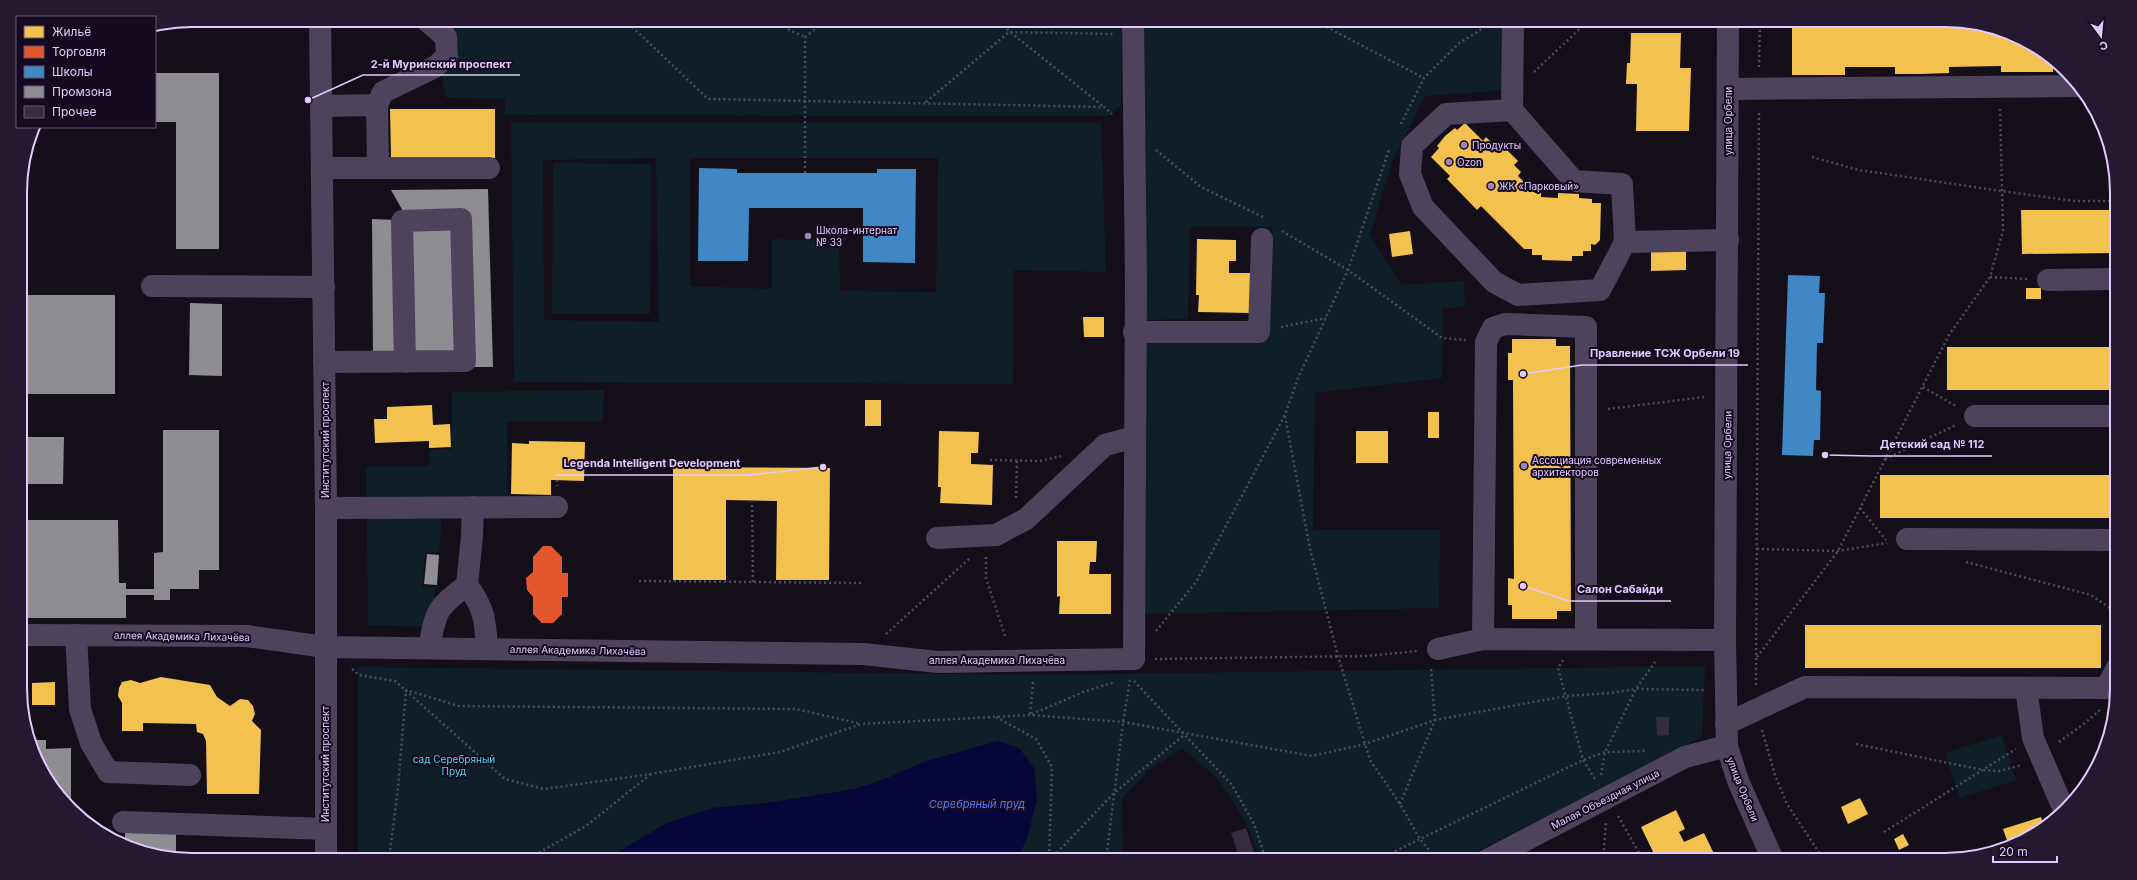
<svg xmlns="http://www.w3.org/2000/svg" width="2137" height="880" font-family="Inter,sans-serif">
  <rect width="100%" height="100%" fill="#150f1a"/>
  <g fill="#0e1f28" fill-rule="evenodd">
    <polygon points="434,20 1122,20 1121,105 1108,116 505,115 505,99 446,98 434,33"/>
    <polygon points="1142,20 1502,20 1506,90 1425,96 1393,160 1370,235 1402,285 1464,281 1465,307 1443,308 1442,378 1315,393 1313,530 1440,530 1439,608 1144,614 1145,338 1268,340 1272,227 1190,227 1188,319 1144,320"/>
    <path d="M 511,123 L 1101,123 L 1106,272 L 1014,270 L 1013,384 L 514,382 ZM 656,158 L 659,322 L 544,320 L 543,160 ZM 690,158 L 938,158 L 936,292 L 840,291 L 839,241 L 772,239 L 772,289 L 690,286 Z"/>
    <polygon points="553,163 651,164 650,314 552,314"/>
    <polygon points="604,390 603,421 507,421 508,514 442,516 439,552 425,553 422,587 435,588 434,608 430,627 368,625 366,467 430,466 429,450 452,449 452,392"/>
    <path d="M 1705,666 L 1702,737 L 1460,860 L 1261,860 L 1246,822 L 1218,779 L 1182,748 L 1149,770 L 1122,799 L 1123,860 L 1016,860 C 1034,827 1037,805 1034,768 L 885,779 L 855,789 L 767,803 L 713,808 L 667,823 L 605,860 L 358,860 L 358,667 L 1034,675 Z"/>
    <polygon points="2002,735 2016,780 1960,798 1945,753"/>
  </g>
  <polygon fill="#06063b" points="998,741 1019,748 1034,768 1037,799 1026,841 1016,860 605,860 667,823 713,808 767,803 855,789 885,779 926,761"/>
  <g fill="#f2c14e">
    <polygon points="1974,26 2010,33 2049,55 2060,66 2053,66 2053,72 2001,72 2001,66 1949,67 1949,73 1921,74 1895,74 1895,67 1845,67 1845,75 1792,75 1792,27"/>
    <polygon points="1631,33 1681,33 1680,68 1691,68 1689,131 1636,131 1637,84 1626,84 1627,63 1630,63"/>
    <polygon points="390,109 495,109 495,158 391,158"/>
    <polygon points="1465,123 1483,141 1486,137 1495,146 1499,142 1518,161 1514,165 1521,172 1518,176 1535,193 1541,193 1541,197 1558,198 1558,193 1579,194 1579,198 1592,199 1592,203 1601,203 1600,240 1595,245 1591,244 1591,251 1583,251 1583,256 1572,256 1572,261 1542,260 1542,255 1532,255 1532,249 1524,249 1481,206 1477,210 1447,179 1450,176 1431,157 1439,148 1437,146 1445,136 1455,128 1457,130"/>
    <polygon points="2021,210 2116,210 2116,253 2022,254"/>
    <polygon points="1410,231 1413,254 1392,257 1389,234"/>
    <polygon points="1197,239 1236,240 1236,261 1229,261 1229,273 1251,273 1250,313 1198,312 1199,295 1196,295"/>
    <polygon points="1651,248 1686,248 1686,270 1651,271"/>
    <rect x="2026" y="288" width="15" height="11"/>
    <polygon points="1083,317 1104,317 1104,337 1084,337"/>
    <polygon points="1512,339 1556,339 1556,346 1570,346 1571,611 1557,611 1557,619 1512,619 1512,605 1508,605 1508,578 1514,579 1513,380 1508,380 1508,353 1512,353"/>
    <rect x="1947" y="347" width="169" height="43"/>
    <rect x="865" y="400" width="16" height="26"/>
    <polygon points="432,405 433,425 450,424 451,447 429,448 429,441 375,443 374,419 387,419 387,407"/>
    <rect x="1428" y="412" width="11" height="26"/>
    <polygon points="939,431 979,432 978,453 971,453 971,464 993,465 992,505 940,503 941,487 938,487"/>
    <rect x="1356" y="431" width="32" height="32"/>
    <polygon points="529,441 585,442 584,481 551,480 551,495 511,494 512,443 529,444"/>
    <polygon points="673,467 830,468 829,580 776,580 777,501 726,500 726,580 673,580"/>
    <polygon points="1880,475 2116,475 2117,518 1880,518"/>
    <polygon points="1057,541 1097,541 1096,562 1090,562 1089,574 1111,574 1111,614 1059,614 1060,596 1057,597"/>
    <rect x="1805" y="625" width="296" height="43"/>
    <polygon points="161,677 210,685 217,697 230,706 240,699 248,700 253,706 255,714 252,721 261,730 259,794 207,794 206,741 203,734 197,732 196,724 143,723 143,731 122,731 122,703 118,696 119,688 122,682 131,680 140,683"/>
    <polygon points="55,682 55,705 32,705 32,683"/>
    <polygon points="1860,798 1868,814 1848,824 1841,807"/>
    <polygon points="1676,810 1685,829 1679,832 1684,842 1704,833 1717,860 1657,860 1641,827"/>
    <polygon points="2041,817 2044,827 2009,846 2003,829"/>
    <polygon points="1903,834 1909,845 1899,850 1894,839"/>
  </g>
  <polygon fill="#e4572e" points="543,546 551,546 562,557 562,573 568,573 568,597 562,597 562,614 553,623 542,623 533,614 533,597 527,590 526,578 533,572 533,557"/>
  <g fill="#3f88c5">
    <polygon points="699,168 737,169 737,173 877,173 877,169 916,169 915,263 863,262 863,208 749,208 748,261 698,261"/>
    <polygon points="1788,275 1820,276 1819,293 1825,293 1823,343 1817,343 1816,390 1821,391 1820,440 1814,440 1813,456 1782,455"/>
  </g>
  <g fill="#8d8d92">
    <polygon points="155,73 219,73 219,249 176,249 176,122 155,122"/>
    <polygon points="488,189 493,367 472,367 469,212 404,213 391,190"/>
    <polygon points="372,219 396,220 399,357 373,358"/>
    <polygon points="454,230 458,357 413,358 410,231"/>
    <rect x="21" y="295" width="94" height="99"/>
    <polygon points="190,303 222,304 222,376 189,375"/>
    <polygon points="163,430 219,430 219,570 199,570 199,589 170,589 170,600 154,600 154,595 126,595 126,618 21,618 21,520 118,520 119,583 126,583 126,589 154,589 154,553 163,552"/>
    <polygon points="21,437 64,437 63,484 21,484"/>
    <polygon points="427,554 439,555 437,585 424,584"/>
    <polygon points="29,740 46,740 46,749 71,748 71,808 56,793 33,754"/>
    <polygon points="176,827 176,857 125,846 125,828"/>
  </g>
  <g fill="#352c3e">
    <polygon points="1656,717 1669,717 1669,735 1657,736"/>
    <polygon points="1246,828 1255,855 1240,860 1231,833"/>
  </g>
  <g fill="none" stroke-linecap="round" stroke-linejoin="round">
    <g stroke="#484c60" stroke-width="2.5" stroke-dasharray="2 3" stroke-linecap="butt">
      <polyline points="625,20 708,99 1104,107 1112,114"/>
      <polyline points="787,20 787,29 805,37"/>
      <polyline points="995,20 1104,107"/>
      <polyline points="1313,20 1424,78"/>
      <polyline points="805,37 814,30 814,20"/>
      <polyline points="1759,67 1760,20"/>
      <polyline points="1534,72 1589,20"/>
      <polyline points="926,102 1009,32 1113,34"/>
      <polyline points="1401,124 1424,78 1458,44 1491,23"/>
      <polyline points="1156,150 1201,187 1263,217"/>
      <polyline points="1812,157 1859,170 2001,191 2075,201 2116,201"/>
      <polyline points="805,173 805,37"/>
      <polyline points="1282,231 1348,270 1442,338 1466,340"/>
      <polyline points="1990,277 2027,279"/>
      <polyline points="1281,327 1326,318"/>
      <polyline points="1923,387 1956,406"/>
      <polyline points="1608,409 1704,397"/>
      <polyline points="1285,416 1310,549 1338,656 1370,760 1400,804 1420,839 1437,860"/>
      <polyline points="1885,459 1956,425"/>
      <polyline points="990,460 1040,461 1061,456"/>
      <polyline points="557,480 557,486"/>
      <polyline points="1016,498 1017,461"/>
      <polyline points="752,500 753,582"/>
      <polyline points="1860,508 1886,540"/>
      <polyline points="1757,549 1838,551 1887,543"/>
      <polyline points="986,557 986,578 1006,639"/>
      <polyline points="1966,562 2091,595 2117,613"/>
      <polyline points="639,581 863,583"/>
      <polyline points="1156,631 1196,582 1285,415 1298,378 1348,270 1389,150"/>
      <polyline points="886,634 970,558"/>
      <polyline points="1757,657 1838,551 1949,335 1990,277 2003,231 2000,108"/>
      <polyline points="1155,659 1368,656 1418,651"/>
      <polyline points="1563,660 1558,668 1583,760 1595,779"/>
      <polyline points="352,669 359,675 395,681 505,779 544,789 651,774 780,752 861,724 1030,715 1123,722 1312,756 1365,744 1435,720 1566,696 1611,693 1636,689 1705,690"/>
      <polyline points="1134,681 1232,785 1254,824 1266,860"/>
      <polyline points="1033,682 1030,715 1083,692 1115,682"/>
      <polyline points="1756,685 1759,110"/>
      <polyline points="996,717 1036,739 1052,767 1049,860"/>
      <polyline points="1762,730 1775,775 1787,804 1824,860"/>
      <polyline points="2059,742 2085,723 2100,710"/>
      <polyline points="1856,744 1983,770 1999,771 2022,765"/>
      <polyline points="1601,775 1605,752 1636,689 1655,662"/>
      <polyline points="1400,804 1435,720 1431,668"/>
      <polyline points="1618,816 1643,860"/>
      <polyline points="1884,832 2016,749"/>
      <polyline points="389,860 398,788 406,690 459,706 796,709 861,724"/>
      <polyline points="526,860 586,826 651,774"/>
      <polyline points="1050,860 1114,793 1184,735"/>
      <polyline points="1106,860 1123,722 1130,680"/>
      <polyline points="1377,860 1583,760 1605,752 1646,751"/>
      <polyline points="1595,860 1603,854"/>
      <polyline points="1603,860 1606,822"/>
    </g>
    <g stroke="#4d435c" stroke-width="22">
      <polyline points="320,20 326,508 326,860"/>
      <polyline points="1728,20 1725,640 1727,746 1738,781 1773,860"/>
      <polyline points="1728,89 2080,86"/>
      <polyline points="377,105 378,168"/>
      <polyline points="322,106 377,105 383,92 435,67 447,56 446,37 426,20"/>
      <polyline points="1512,110 1513,20"/>
      <polyline points="323,168 489,168"/>
      <polyline points="1625,242 1622,184 1574,181 1512,110 1446,114 1412,146 1410,174 1423,207 1494,282 1518,295 1600,290 1625,242 1728,240"/>
      <polyline points="2048,280 2116,279"/>
      <polyline points="152,286 324,287"/>
      <polyline points="1134,332 1259,332 1262,239"/>
      <path d="M 324,362 C 371,362 418,361 465,361 L 461,219 L 402,221 L 405,362"/>
      <polyline points="1975,416 2116,416"/>
      <path d="M 473,507 L 472,536 L 467,585 C 485,609 485,620 487,649"/>
      <polyline points="326,508 557,507"/>
      <polyline points="937,538 996,535 1026,519 1105,445 1135,437"/>
      <polyline points="1907,539 2117,540"/>
      <polyline points="21,635 247,636 325,647 863,654 938,662 1134,659 1136,282 1133,20"/>
      <polyline points="76,635 80,709 91,743 108,772 190,775"/>
      <polyline points="1483,639 1486,342 1493,328 1505,324 1586,327 1586,639"/>
      <path d="M 429,648 C 436,611 436,608 467,585"/>
      <polyline points="1438,649 1483,639 1725,640"/>
      <polyline points="2026,688 2033,738 2064,810"/>
      <polyline points="1726,724 1805,687 2106,688 2117,668"/>
      <polyline points="123,822 326,829"/>
      <polyline points="1487,860 1685,757 1727,746"/>
    </g>
  </g>
  <g fill="#9a88af" stroke="#150a1f" stroke-width="1.5">
    <circle cx="1464" cy="145" r="4"/>
    <circle cx="1449" cy="162" r="4"/>
    <circle cx="1491" cy="186" r="4"/>
    <circle cx="808" cy="236" r="4"/>
    <circle cx="1524" cy="466" r="4"/>
  </g>
  <g text-anchor="middle" dominant-baseline="central" stroke-width="4" stroke-linejoin="round" paint-order="stroke">
    <g font-size="10" fill="#e2c9ff" stroke="#150a1f">
      <text transform="translate(1728 121) rotate(-90)">улица Орбели</text>
      <text transform="translate(325 440) rotate(-90)">Институтский проспект</text>
      <text transform="translate(1727 445) rotate(-89)">улица Орбели</text>
      <text transform="translate(182 636) rotate(1)">аллея Академика Лихачёва</text>
      <text transform="translate(578 650) rotate(1)">аллея Академика Лихачёва</text>
      <text x="997" y="660">аллея Академика Лихачёва</text>
      <text transform="translate(325 764) rotate(-90)">Институтский проспект</text>
      <text transform="translate(1743 789) rotate(68)">улица Орбели</text>
      <text transform="translate(1605 799) rotate(-27)">Малая Объездная улица</text>
    </g>
    <g font-size="10" fill="#e2c9ff" stroke="#150a1f" text-anchor="start">
      <text x="1472" y="145">Продукты</text>
      <text x="1457" y="162">Ozon</text>
      <text x="1499" y="186">ЖК «Парковый»</text>
      <text x="816" y="230">Школа-интернат<tspan x="816" dy="12">№ 33</tspan></text>
      <text x="1532" y="460">Ассоциация современных<tspan x="1532" dy="12">архитекторов</tspan></text>
    </g>
    <g font-size="10" fill="#4ad9e9" stroke="#150a1f">
      <text x="454" y="759">сад Серебряный<tspan x="454" dy="12">Пруд</tspan></text>
    </g>
    <g font-size="11" font-style="italic" fill="#5776ff" stroke="#150a1f">
      <text x="977" y="804">Серебряный пруд</text>
    </g>
  </g>
  <path d="M0 0H2137V880H0ZM192 27H1945A165 165 0 0 1 2110 192V688A165 165 0 0 1 1945 853H192A165 165 0 0 1 27 688V192A165 165 0 0 1 192 27Z" fill="#251931" fill-rule="evenodd"/>
  <path fill="none" stroke="#e2c9ff" stroke-width="2" d="M192 27H1945A165 165 0 0 1 2110 192V688A165 165 0 0 1 1945 853H192A165 165 0 0 1 27 688V192A165 165 0 0 1 192 27Z"/>
  <path fill="none" stroke="#e2c9ff" stroke-width="1.5" d="M308 100L363 75H520M1523 374L1582 365H1748M1825 455L1872 456H1992M823 467L748 475H555M1523 586L1569 601H1671"/>
  <g fill="#e2c9ff" stroke="#150a1f" stroke-width="1.5">
    <circle cx="308" cy="100" r="4"/>
    <circle cx="1523" cy="374" r="4"/>
    <circle cx="1825" cy="455" r="4"/>
    <circle cx="823" cy="467" r="4"/>
    <circle cx="1523" cy="586" r="4"/>
  </g>
  <g font-size="11" text-anchor="middle" font-weight="bold" fill="#e2c9ff" stroke="#150a1f" stroke-width="4" stroke-linejoin="round" paint-order="stroke">
    <text x="441" y="68">2-й Муринский проспект</text>
    <text x="1665" y="357">Правление ТСЖ Орбели 19</text>
    <text x="1932" y="448">Детский сад № 112</text>
    <text x="652" y="467">Legenda Intelligent Development</text>
    <text x="1620" y="593">Салон Сабайди</text>
  </g>
  <rect x="16" y="16" width="140" height="112" fill="#150a1f" stroke="#675679"/>
  <rect x="24" y="26" width="20" height="12" fill="#f2c14e" stroke="#675679"/>
  <text x="52" y="36" font-size="12" fill="#e2c9ff">Жильё</text>
  <rect x="24" y="46" width="20" height="12" fill="#e4572e" stroke="#675679"/>
  <text x="52" y="56" font-size="12" fill="#e2c9ff">Торговля</text>
  <rect x="24" y="66" width="20" height="12" fill="#3f88c5" stroke="#675679"/>
  <text x="52" y="76" font-size="12" fill="#e2c9ff">Школы</text>
  <rect x="24" y="86" width="20" height="12" fill="#8d8d92" stroke="#675679"/>
  <text x="52" y="96" font-size="12" fill="#e2c9ff">Промзона</text>
  <rect x="24" y="106" width="20" height="12" fill="#352c3e" stroke="#675679"/>
  <text x="52" y="116" font-size="12" fill="#e2c9ff">Прочее</text>
  <g transform="translate(2101 36) rotate(164)" stroke="#150a1f" stroke-width="3" paint-order="stroke">
  <path d="M0-3L7 15L0 10L-7 15Z" fill="#e2c9ff"/>
  <text y="-6" font-size="11" font-weight="bold" text-anchor="middle" fill="#e2c9ff">С</text>
  </g>
  <path d="M1993 856v6h64v-6" fill="none" stroke="#e2c9ff" stroke-width="2"/>
  <text x="1999" y="856" font-size="12" fill="#e2c9ff" stroke="#150a1f" stroke-width="3" paint-order="stroke">20 m</text>
</svg>
